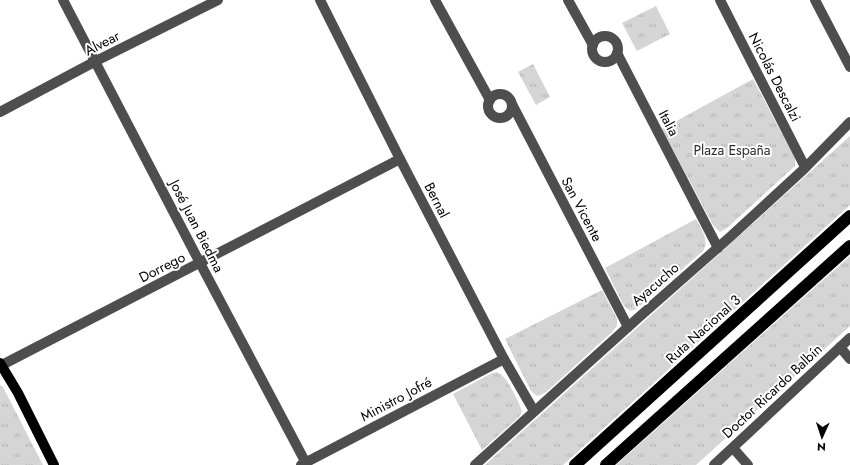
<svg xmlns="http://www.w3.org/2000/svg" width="850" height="465" font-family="Jost,sans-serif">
  <defs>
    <pattern id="grass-tufts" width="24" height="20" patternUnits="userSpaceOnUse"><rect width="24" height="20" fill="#d5d5d5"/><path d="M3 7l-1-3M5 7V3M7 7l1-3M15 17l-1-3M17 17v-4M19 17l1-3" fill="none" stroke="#b5b5b5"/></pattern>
  </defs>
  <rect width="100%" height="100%" fill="#fff"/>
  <g fill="url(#grass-tufts)">
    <polygon points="656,6 670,34 637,51 622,23"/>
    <polygon points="533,64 550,97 536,105 518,72"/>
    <polygon points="753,79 795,158 795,166 727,228 720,232 713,225 662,129"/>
    <polygon points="850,136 850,205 563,465 485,465"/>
    <path d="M 696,219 C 701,229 710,241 703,251 L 638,308 C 632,312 629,311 624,306 L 605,268 Z"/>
    <polygon points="850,256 850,326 696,465 616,465"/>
    <polygon points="602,290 617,319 617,326 612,332 545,393 537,396 531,391 505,339"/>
    <path d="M 492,373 C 494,373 496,372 498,373 C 507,375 519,403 522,411 L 519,417 L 482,450 L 453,394 Z"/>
    <polygon points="0,385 3,387 43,465 0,465"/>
  </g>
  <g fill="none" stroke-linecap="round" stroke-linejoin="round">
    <g stroke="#4e4e4e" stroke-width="10">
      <polyline points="63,0 200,263 307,465"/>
      <polyline points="320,0 400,159 504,359 534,411"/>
      <polyline points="435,0 490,100"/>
      <polyline points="568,0 593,45"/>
      <polyline points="720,0 805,167"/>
      <polyline points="815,0 850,67"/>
      <circle cx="605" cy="49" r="13"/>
      <polyline points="617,53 718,248"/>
      <circle cx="500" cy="106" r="12"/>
      <polyline points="512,104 628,327"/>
      <polyline points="0,112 96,61 218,0"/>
      <polyline points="840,347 850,359"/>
      <polyline points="0,366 400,159"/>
      <polyline points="733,448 748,465"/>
      <polyline points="301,465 504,359"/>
      <polyline points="475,465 638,318 730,237 804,169 850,122"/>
      <polyline points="714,465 850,338"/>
    </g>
    <polyline stroke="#000" stroke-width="10" points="0,363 18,393 54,465"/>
    <g stroke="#000" stroke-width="12">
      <polyline points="575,465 850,216"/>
      <polyline points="606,465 850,246"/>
    </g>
  </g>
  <g text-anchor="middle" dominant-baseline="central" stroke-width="4" stroke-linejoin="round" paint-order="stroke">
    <g font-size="14" fill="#000" stroke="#fff">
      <text transform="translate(102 43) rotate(-27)">Alvear</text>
      <text transform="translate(775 77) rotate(63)">Nicolás Descalzi</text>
      <text transform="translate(669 123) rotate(62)">Italia</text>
      <text transform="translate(437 200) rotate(63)">Bernal</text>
      <text transform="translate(582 209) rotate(62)">San Vicente</text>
      <text transform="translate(197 226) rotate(63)">José Juan Biedma</text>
      <text transform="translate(162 267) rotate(-27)">Dorrego</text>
      <text transform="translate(655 284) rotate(-41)">Ayacucho</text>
      <text transform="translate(703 329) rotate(-42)">Ruta Nacional 3</text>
      <text transform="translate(772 391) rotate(-43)">Doctor Ricardo Balbín</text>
      <text transform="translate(396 399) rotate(-28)">Ministro Jofré</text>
    </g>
    <g font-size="14" fill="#2c2c2c" stroke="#fff">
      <text x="732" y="150">Plaza España</text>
    </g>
  </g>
  <g transform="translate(822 437) rotate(183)" stroke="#ffffff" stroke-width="3" paint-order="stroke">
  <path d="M0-3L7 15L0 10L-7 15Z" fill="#000000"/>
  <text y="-6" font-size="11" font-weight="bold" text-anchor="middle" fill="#000000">N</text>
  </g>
</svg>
